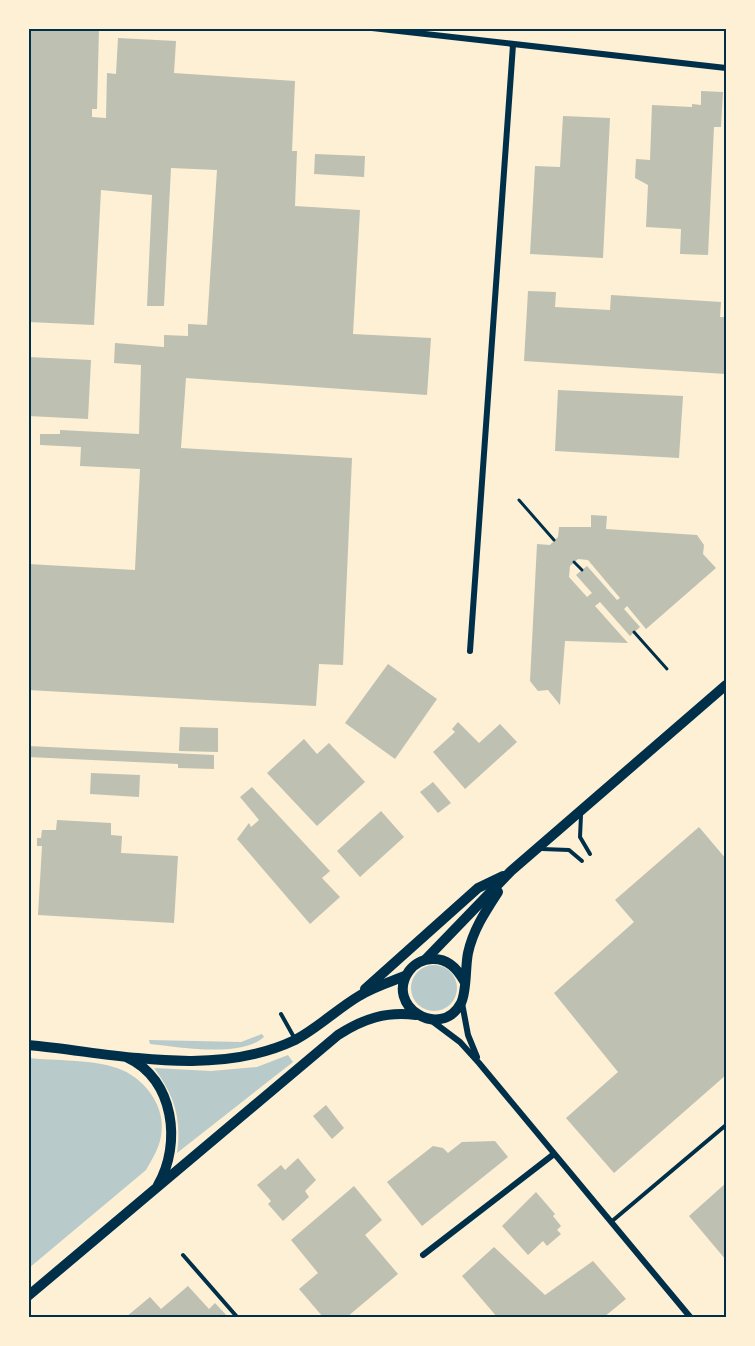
<svg xmlns="http://www.w3.org/2000/svg" width="755" height="1346" font-family="Barlow,sans-serif">
  <rect width="100%" height="100%" fill="#fdf0d5"/>
  <g fill="#b9caca">
    <circle cx="434" cy="988" r="23"/>
    <path d="M 262,1034 L 264,1037 C 240,1058 180,1047 150,1044 L 149,1040 L 241,1042 Z"/>
    <path d="M 288,1055 L 293,1062 L 177,1153 C 182,1118 174,1095 154,1068 L 211,1071 L 257,1067 Z"/>
    <path d="M 29,1058 C 56,1061 90,1059 117,1068 C 144,1077 167,1107 161,1136 C 159,1149 152,1159 146,1170 L 29,1268 Z"/>
  </g>
  <g fill="#bec0b2" fill-rule="evenodd">
    <polygon points="28,28 99,28 97,109 92,109 92,117 106,118 107,73 116,74 118,38 176,41 174,73 295,81 292,151 297,151 295,206 360,210 353,334 431,338 427,395 186,378 181,448 352,458 343,665 319,664 316,706 28,690 28,564 135,570 140,469 80,466 81,447 40,445 40,434 60,434 60,430 139,434 141,365 114,363 115,343 164,347 164,335 188,336 188,324 207,325 217,170 171,168 164,306 147,306 152,195 101,190 94,325 28,322"/>
    <polygon points="701,91 723,92 721,127 714,127 708,255 680,254 681,229 646,227 648,185 635,178 636,159 650,160 652,105 692,107 692,104 701,105"/>
    <polygon points="563,116 610,118 603,258 530,254 535,166 560,167"/>
    <polygon points="315,154 365,156 364,177 314,174"/>
    <polygon points="528,291 556,292 555,307 610,310 611,295 721,302 720,317 726,317 726,374 524,361"/>
    <polygon points="28,357 91,360 88,419 28,416"/>
    <polygon points="558,390 683,396 679,458 555,451"/>
    <path d="M 591,515 L 607,516 L 606,529 L 697,535 L 704,545 L 703,554 L 716,568 L 646,629 L 627,606 L 624,609 L 640,627 L 630,636 L 600,602 L 595,606 L 628,643 L 565,641 L 560,705 L 548,690 L 538,691 L 530,681 L 537,544 L 550,545 L 558,537 L 559,527 L 591,527 ZM 578,559 L 588,560 L 620,598 L 617,600 L 587,566 L 576,575 L 592,593 L 587,597 L 569,577 L 570,566 Z"/>
    <polygon points="388,664 437,699 395,759 345,723"/>
    <polygon points="458,722 479,743 500,724 517,742 465,789 433,752 455,732 452,729"/>
    <polygon points="180,727 218,728 218,752 179,751"/>
    <polygon points="304,739 317,754 329,743 365,782 317,826 267,773"/>
    <polygon points="28,746 214,755 214,769 178,768 178,764 28,757"/>
    <polygon points="91,773 140,775 139,797 90,794"/>
    <polygon points="433,782 451,803 438,813 420,792"/>
    <polygon points="252,787 330,871 322,878 340,897 310,924 237,839 249,823 251,827 259,820 240,797"/>
    <polygon points="381,811 404,837 360,877 337,851"/>
    <polygon points="57,820 111,823 111,835 122,836 121,853 178,856 174,923 38,915 42,846 37,846 37,838 41,838 42,830 56,830"/>
    <polygon points="699,827 726,859 726,1075 614,1173 566,1118 618,1072 554,993 634,922 615,900"/>
    <polygon points="326,1105 344,1128 332,1139 313,1116"/>
    <polygon points="495,1141 508,1157 422,1226 387,1182 433,1146 443,1148 448,1153 462,1142"/>
    <polygon points="298,1158 316,1180 305,1191 309,1197 283,1221 268,1204 271,1201 257,1185 281,1165 285,1170"/>
    <polygon points="726,1183 726,1260 689,1216"/>
    <polygon points="354,1186 382,1220 365,1235 398,1274 347,1317 323,1317 299,1289 318,1273 291,1240"/>
    <polygon points="536,1192 555,1214 553,1216 561,1226 557,1230 561,1234 547,1246 543,1241 528,1255 502,1226"/>
    <polygon points="494,1247 545,1295 593,1261 626,1299 604,1317 497,1317 462,1276"/>
    <polygon points="188,1286 209,1309 215,1303 228,1317 126,1317 150,1297 161,1309"/>
  </g>
  <g fill="none" stroke-linecap="round" stroke-linejoin="round">
    <g stroke="#003049" stroke-width="3">
      <polyline points="519,500 554,540"/>
      <polyline points="574,562 582,570"/>
      <polyline points="634,632 667,669"/>
    </g>
    <g stroke="#003049" stroke-width="4">
      <polyline points="581,815 580,837 590,854"/>
      <polyline points="542,849 569,850 582,861"/>
      <polyline points="281,1014 295,1039"/>
      <polyline points="611,1222 726,1125"/>
      <polyline points="183,1255 238,1318"/>
    </g>
    <g stroke="#003049" stroke-width="6">
      <polyline points="372,28 726,68"/>
      <polyline points="470,651 513,45"/>
      <polyline points="462,1003 468,1035 477,1057"/>
      <polyline points="432,1021 460,1042 479,1063 691,1318"/>
      <polyline points="423,1255 554,1154"/>
    </g>
    <g stroke="#003049" stroke-width="10">
      <polyline points="426,959 511,871 726,685"/>
      <path d="M 464,981 C 457,968 447,958 432,959 C 423,959 414,964 409,971 C 384,1006 441,1041 461,1003 C 467,991 465,968 468,953 C 473,930 485,912 498,892"/>
      <polyline points="365,989 478,888 503,876"/>
      <path d="M 28,1045 C 115,1053 213,1079 295,1040 C 318,1028 337,1009 359,996 C 373,987 390,982 405,976"/>
      <path d="M 128,1058 C 174,1079 182,1144 158,1185"/>
      <path d="M 28,1296 L 338,1035 C 363,1019 386,1011 416,1015"/>
    </g>
  </g>
  <rect width="755" height="1346" fill="none" stroke="#fdf0d5" stroke-width="60"/>
  <rect x="30" y="30" width="695" height="1286" fill="none" stroke="#003049" stroke-width="2"/>
</svg>
